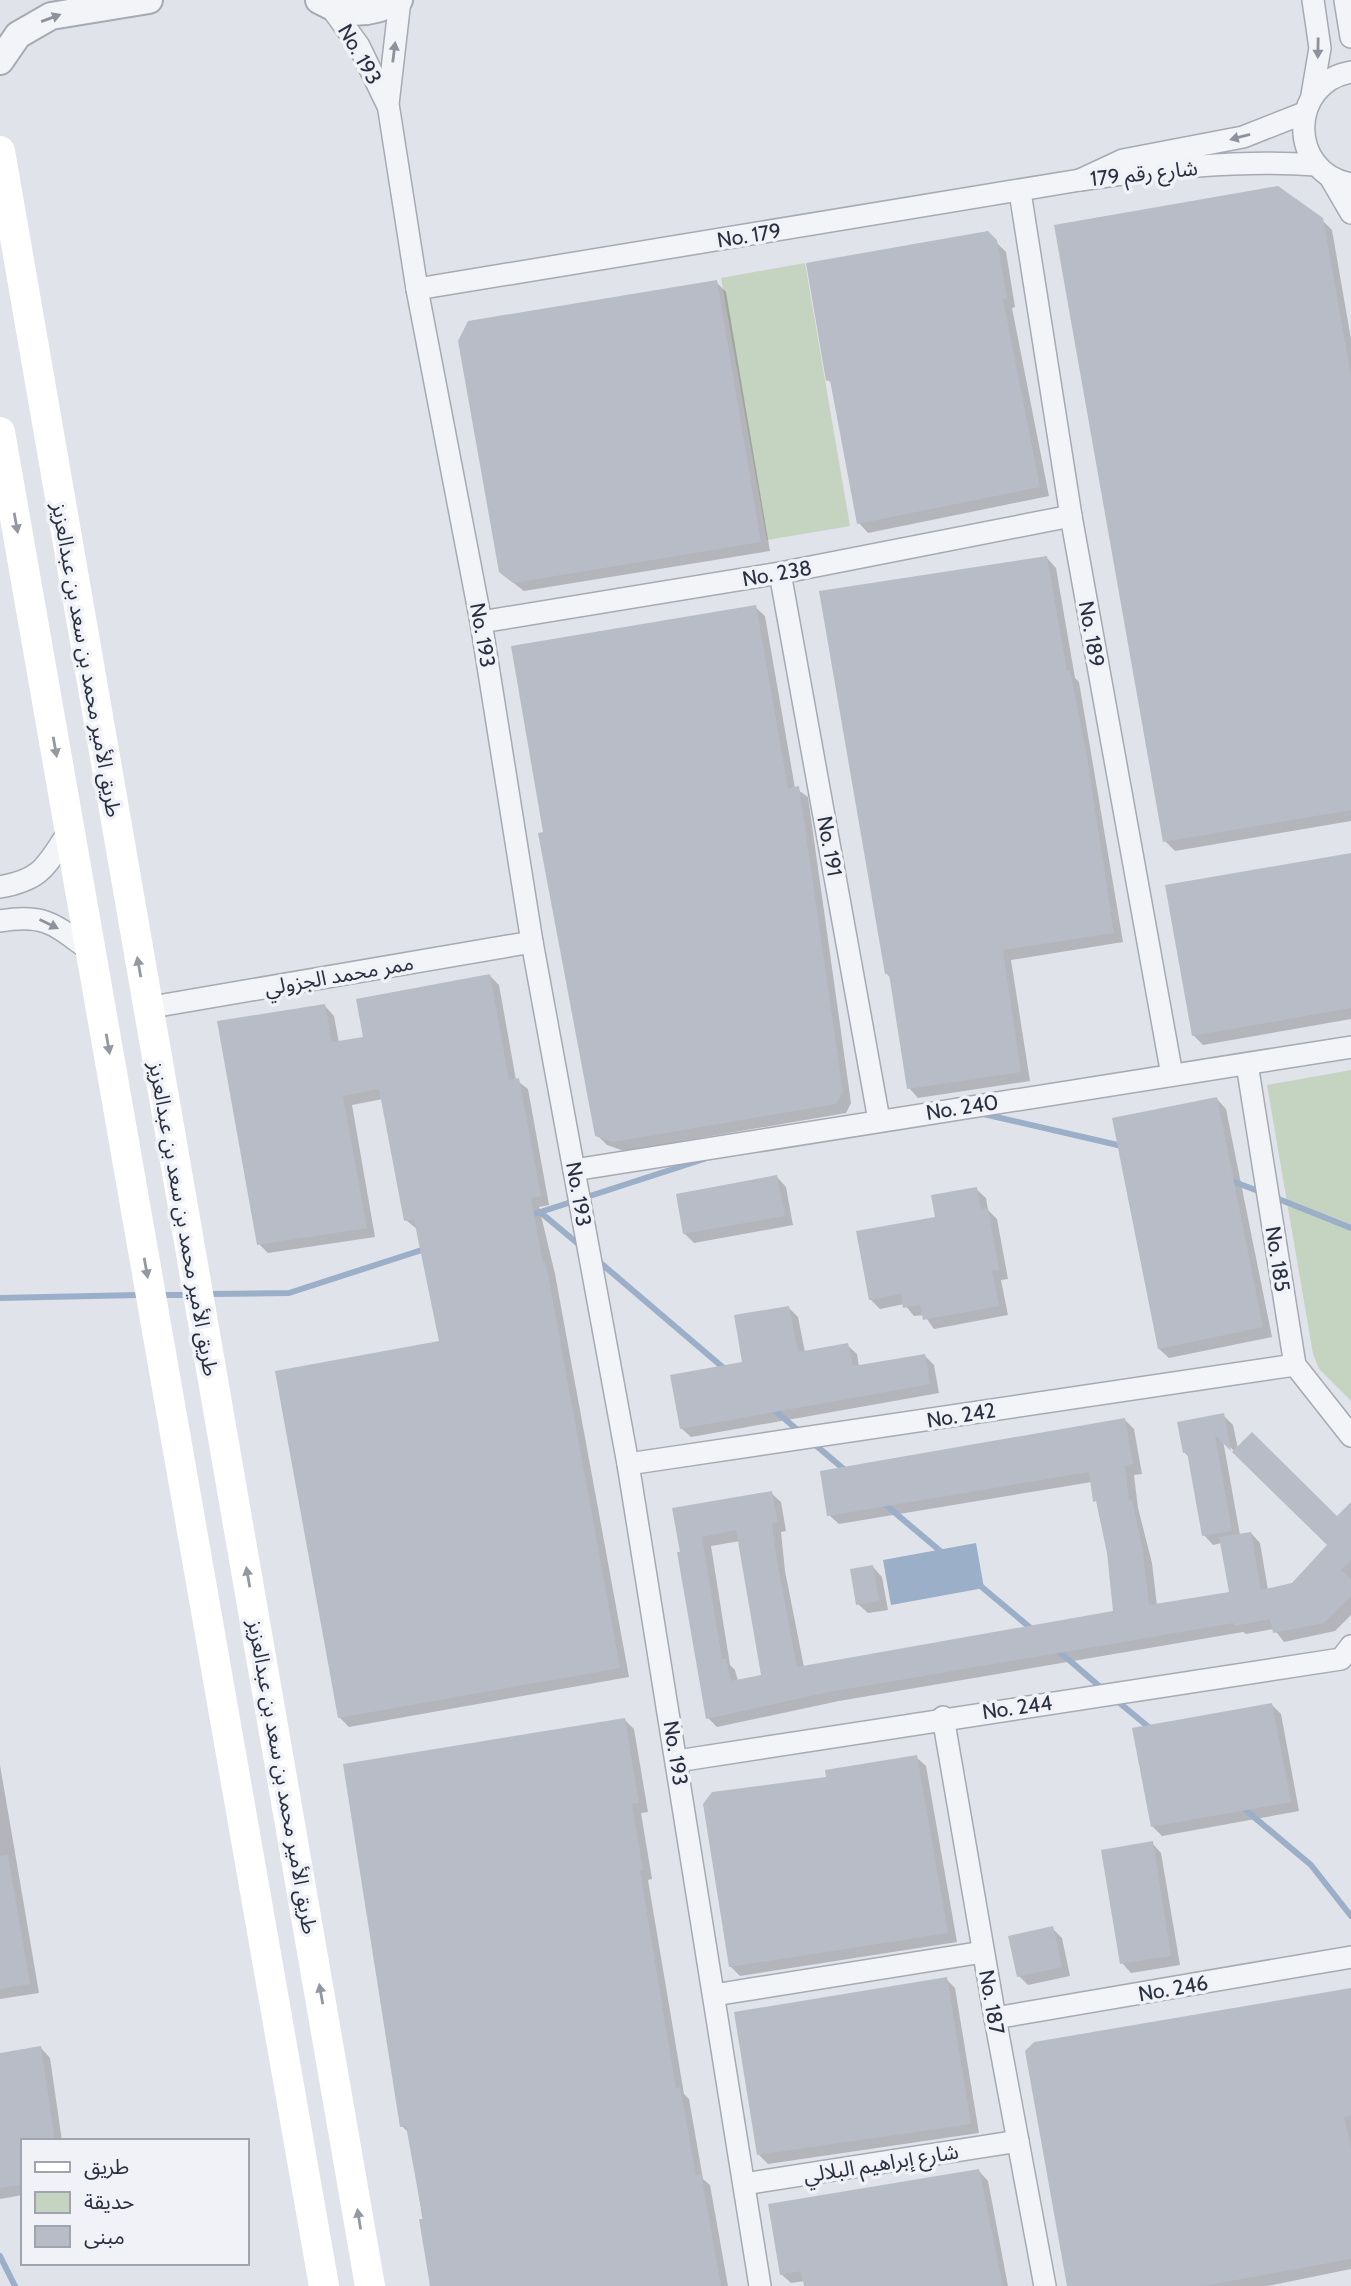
<svg xmlns="http://www.w3.org/2000/svg" width="1351" height="2286" font-family="Cabin,'Noto Sans Arabic',sans-serif">
  <rect width="100%" height="100%" fill="#e0e3e9"/>
  <g fill="#c5d3c1">
    <polygon points="805,263 850,526 767,540 721,278"/>
    <polygon points="1351,1070 1351,1401 1319,1369 1313,1354 1267,1085"/>
  </g>
  <polygon fill="#9bafc9" points="976,1543 984,1588 891,1605 883,1560"/>
  <g fill="#0003" fill-rule="evenodd">
    <polygon points="1322,220 1332,230 1351,339 1351,821 1175,851 1165,841"/>
    <polygon points="987,233 1006,252 1015,307 1012,308 1049,496 868,533 859,523 833,385 828,380"/>
    <polygon points="716,282 726,292 770,551 524,591 511,581"/>
    <polygon points="1047,558 1056,568 1075,678 1079,682 1123,942 1011,960 1030,1081 918,1098 909,1088 892,979 886,973"/>
    <polygon points="755,607 765,616 795,788 808,797 851,1103 846,1113 624,1151 607,1145 597,1135 545,834"/>
    <polygon points="1351,855 1351,1019 1203,1045 1193,1035"/>
    <polygon points="490,976 499,985 516,1080 528,1089 549,1205 539,1207 555,1274 629,1677 349,1727 339,1717 441,1343 418,1230 406,1220 383,1099 352,1105 375,1237 268,1253 259,1244 325,1006 334,1016 339,1043 365,1038"/>
    <polygon points="1217,1099 1226,1109 1272,1337 1169,1358 1159,1349"/>
    <polygon points="777,1177 786,1187 793,1225 694,1243 684,1233"/>
    <polygon points="976,1189 986,1198 988,1210 997,1219 1008,1279 1001,1280 1008,1315 934,1329 924,1315 914,1316 904,1304 880,1309 870,1299 937,1218"/>
    <polygon points="788,1307 798,1317 805,1352 847,1345 857,1354 859,1367 924,1355 934,1365 939,1393 691,1437 681,1428 745,1364"/>
    <path d="M 1223,1415 L 1233,1425 L 1238,1449 L 1337,1518 L 1351,1516 L 1351,1615 L 1335,1631 L 1284,1642 L 1274,1629 L 1246,1634 L 1243,1632 L 839,1701 L 717,1727 L 708,1718 L 674,1509 L 771,1493 L 781,1502 L 786,1531 L 781,1532 L 785,1571 L 804,1667 L 1115,1612 L 1109,1552 L 1092,1482 L 839,1524 L 829,1515 L 1125,1420 L 1134,1429 L 1142,1474 L 1134,1475 L 1138,1508 L 1152,1563 L 1157,1606 L 1231,1593 L 1222,1543 L 1213,1545 L 1204,1535 L 1190,1458 L 1184,1452 ZM 1223,1440 L 1329,1545 L 1292,1585 L 1268,1590 L 1260,1543 L 1251,1533 L 1240,1535 ZM 740,1541 L 763,1677 L 738,1681 L 735,1670 L 730,1665 L 711,1546 Z"/>
    <polygon points="873,1567 882,1577 888,1610 868,1613 858,1604"/>
    <polygon points="1271,1704 1281,1714 1299,1811 1162,1836 1153,1827"/>
    <polygon points="624,1719 634,1729 648,1812 641,1813 652,1879 648,1880 684,2094 689,2099 703,2179 710,2185 728,2286 433,2286 409,2133 402,2126"/>
    <polygon points="916,1757 926,1766 957,1942 740,1976 730,1966"/>
    <polygon points="0,1765 39,1993 0,1999"/>
    <polygon points="1152,1843 1161,1853 1180,1965 1131,1973 1122,1963"/>
    <polygon points="1052,1928 1062,1938 1070,1976 1028,1985 1019,1976"/>
    <polygon points="946,1979 955,1988 979,2133 768,2164 759,2155"/>
    <polygon points="1351,1988 1351,2269 1267,2286 1069,2286"/>
    <polygon points="41,2048 50,2058 62,2141 23,2141 23,2195 0,2199 0,2055"/>
    <polygon points="979,2171 988,2181 1008,2286 806,2286 805,2281 791,2283 781,2274"/>
  </g>
  <g fill="none" stroke-linecap="round" stroke-linejoin="round">
    <g stroke="#9bafc9" stroke-width="6">
      <polyline points="979,1113 1122,1146"/>
      <polyline points="1229,1180 1261,1192"/>
      <polyline points="1271,1196 1351,1228"/>
      <polyline points="540,1212 582,1247"/>
      <polyline points="528,1216 704,1159"/>
      <polyline points="596,1259 726,1370"/>
      <polyline points="209,1294 289,1293 428,1248"/>
      <polyline points="163,1295 186,1295"/>
      <polyline points="0,1298 138,1295"/>
      <polyline points="772,1408 801,1433"/>
      <polyline points="812,1442 846,1471"/>
      <polyline points="881,1501 945,1555"/>
      <polyline points="977,1583 1033,1630"/>
      <polyline points="1055,1648 1105,1691"/>
      <polyline points="1116,1700 1151,1729"/>
      <polyline points="1242,1807 1311,1865 1351,1916"/>
      <polyline points="0,2256 15,2286"/>
    </g>
  </g>
  <g fill="#b8bcc6" fill-rule="evenodd">
    <polygon points="1278,186 1323,218 1351,376 1351,810 1163,842 1054,225"/>
    <polygon points="988,231 997,240 1007,298 1003,299 1040,487 857,524 830,380 826,381 806,263"/>
    <polygon points="717,280 761,542 513,583 499,572 458,341 468,321"/>
    <polygon points="1047,556 1067,671 1070,670 1087,757 1114,933 1003,950 1021,1072 907,1089 889,974 885,974 819,591"/>
    <polygon points="756,605 788,788 799,786 843,1092 836,1104 613,1142 595,1136 538,833 543,832 511,646"/>
    <polygon points="1351,853 1351,1008 1192,1036 1165,885"/>
    <polygon points="490,974 509,1080 519,1078 541,1196 531,1198 543,1263 546,1263 620,1668 338,1718 275,1371 439,1341 414,1220 404,1221 379,1089 343,1096 367,1228 257,1245 217,1021 325,1004 332,1042 363,1037 356,999"/>
    <polygon points="1217,1097 1263,1327 1158,1349 1112,1118"/>
    <polygon points="777,1175 785,1216 683,1234 676,1194"/>
    <polygon points="977,1187 981,1209 988,1208 999,1270 992,1271 999,1306 923,1320 920,1305 903,1308 901,1294 869,1300 856,1231 935,1217 931,1195"/>
    <polygon points="789,1306 798,1352 848,1343 853,1366 925,1354 930,1384 680,1429 670,1375 742,1362 734,1315"/>
    <polygon points="1224,1413 1231,1451 1215,1435 1232,1531 1202,1536 1187,1452 1183,1453 1177,1422"/>
    <path d="M 1125,1418 L 1133,1464 L 1125,1466 L 1129,1500 L 1132,1499 L 1143,1552 L 1149,1605 L 1229,1592 L 1219,1537 L 1251,1532 L 1261,1590 L 1292,1583 L 1327,1545 L 1232,1452 L 1252,1432 L 1337,1516 L 1351,1502 L 1351,1560 L 1341,1570 L 1351,1579 L 1351,1596 L 1324,1623 L 1273,1633 L 1270,1619 L 1234,1626 L 1234,1623 L 829,1692 L 706,1719 L 677,1552 L 680,1552 L 672,1508 L 772,1491 L 778,1522 L 772,1523 L 777,1560 L 797,1667 L 1113,1611 L 1107,1553 L 1096,1501 L 1093,1502 L 1089,1472 L 827,1516 L 820,1471 ZM 736,1530 L 761,1675 L 731,1681 L 726,1659 L 722,1659 L 702,1537 Z"/>
    <polygon points="873,1565 879,1601 856,1605 850,1569"/>
    <polygon points="1272,1703 1291,1802 1151,1827 1132,1728"/>
    <polygon points="625,1718 639,1803 632,1804 643,1870 640,1871 676,2088 680,2087 696,2175 701,2174 721,2286 430,2286 419,2219 423,2219 406,2126 400,2127 343,1764"/>
    <polygon points="917,1755 948,1933 729,1967 703,1804 712,1792 826,1777 825,1770"/>
    <polygon points="1153,1841 1171,1956 1120,1964 1101,1850"/>
    <polygon points="8,1855 30,1984 0,1989 0,1856"/>
    <polygon points="1053,1926 1062,1967 1017,1977 1008,1936"/>
    <polygon points="947,1977 971,2124 757,2155 734,2012"/>
    <polygon points="1351,1988 1351,2116 1344,2117 1351,2148 1351,2259 1203,2286 1067,2286 1025,2051 1034,2042"/>
    <polygon points="41,2046 55,2141 23,2141 23,2185 0,2188 0,2053"/>
    <polygon points="979,2169 1003,2286 804,2286 801,2271 780,2275 768,2204"/>
  </g>
  <g fill="none" stroke-linecap="round" stroke-linejoin="round">
    <g stroke="#a5aab3" stroke-width="24">
      <g id="minor">
        <polyline points="400,0 388,104 417,289 481,622 532,942 628,1464 760,2286"/>
        <polyline points="1345,0 1351,37"/>
        <polyline points="330,6 359,46 387,104"/>
        <path d="M 1351,72 C 1288,83 1288,173 1351,184"/>
        <polyline points="1312,95 1320,48 1313,0"/>
        <path d="M 1304,113 L 1243,137 L 1123,160 L 1080,180 C 1158,169 1237,159 1316,165"/>
        <polyline points="1330,177 1351,213"/>
        <polyline points="1020,192 1071,516 1172,1075"/>
        <polyline points="417,289 1080,180"/>
        <polyline points="780,573 879,1120"/>
        <polyline points="481,622 780,573 1071,516"/>
        <path d="M 0,887 C 44,879 46,865 70,830"/>
        <path d="M 0,921 C 47,913 56,926 92,952"/>
        <polyline points="146,1008 532,942"/>
        <polyline points="1247,1064 1295,1365 1351,1436"/>
        <polyline points="574,1170 1351,1047"/>
        <polyline points="628,1464 1295,1365"/>
        <polyline points="943,1717 995,2018 1045,2286"/>
        <polyline points="677,1761 1341,1659 1351,1646"/>
        <polyline points="714,1995 983,1952"/>
        <polyline points="995,2018 1351,1957"/>
        <polyline points="744,2184 1018,2141"/>
      </g>
    </g>
    <g stroke="#a5aab3" stroke-width="30">
      <g id="tertiary">
        <path d="M 319,0 C 346,16 371,15 399,0"/>
        <polyline points="0,61 18,35 51,16 149,0"/>
      </g>
    </g>
    <use href="#minor" stroke="#f3f4f8" stroke-width="21"/>
    <use href="#tertiary" stroke="#f3f4f8" stroke-width="26"/>
    <g stroke="#fff" stroke-width="30">
      <polyline points="0,151 370,2286"/>
      <polyline points="0,432 324,2286"/>
    </g>
  </g>
  <defs><path id="oneway-solid" d="M-6-.8H1V-3.2L6.5 0L1 3.2V.8H-6Z" transform="scale(1.75)"/></defs>
  <g fill="#8e929c">
    <use href="#oneway-solid" transform="translate(51 18) rotate(-20)"/>
    <use href="#oneway-solid" transform="translate(1318 48) rotate(91)"/>
    <use href="#oneway-solid" transform="translate(394 52) rotate(-83)"/>
    <use href="#oneway-solid" transform="translate(1240 137) rotate(165)"/>
    <use href="#oneway-solid" transform="translate(49 924) rotate(26)"/>
  </g>
  <g fill="#9498a0">
    <use href="#oneway-solid" transform="translate(16 523) rotate(80)"/>
    <use href="#oneway-solid" transform="translate(55 747) rotate(80)"/>
    <use href="#oneway-solid" transform="translate(139 967) rotate(-100)"/>
    <use href="#oneway-solid" transform="translate(108 1044) rotate(80)"/>
    <use href="#oneway-solid" transform="translate(146 1268) rotate(80)"/>
    <use href="#oneway-solid" transform="translate(248 1577) rotate(-100)"/>
    <use href="#oneway-solid" transform="translate(321 1994) rotate(-100)"/>
    <use href="#oneway-solid" transform="translate(359 2219) rotate(-99)"/>
  </g>
  <g text-anchor="middle" dominant-baseline="central" stroke-width="7" stroke-linejoin="round" paint-order="stroke">
    <g font-size="21" fill="#293041" stroke="#f0f2f7">
      <text transform="translate(360 54) rotate(60)">No. 193</text>
      <text transform="translate(1144 173) rotate(-6)">شارع رقم 179</text>
      <text transform="translate(749 235) rotate(-9)">No. 179</text>
      <text transform="translate(777 573) rotate(-10)">No. 238</text>
      <text transform="translate(1092 634) rotate(80)">No. 189</text>
      <text transform="translate(483 635) rotate(80)">No. 193</text>
      <text transform="translate(87 660) rotate(80)">طريق الأمير محمد بن سعد بن عبدالعزيز</text>
      <text transform="translate(830 846) rotate(80)">No. 191</text>
      <text transform="translate(339 975) rotate(-10)">ممر محمد الجزولي</text>
      <text transform="translate(962 1107) rotate(-9)">No. 240</text>
      <text transform="translate(579 1194) rotate(80)">No. 193</text>
      <text transform="translate(184 1219) rotate(80)">طريق الأمير محمد بن سعد بن عبدالعزيز</text>
      <text transform="translate(1278 1259) rotate(81)">No. 185</text>
      <text transform="translate(961 1415) rotate(-9)">No. 242</text>
      <text transform="translate(1017 1707) rotate(-8)">No. 244</text>
      <text transform="translate(676 1753) rotate(81)">No. 193</text>
      <text transform="translate(283 1777) rotate(80)">طريق الأمير محمد بن سعد بن عبدالعزيز</text>
      <text transform="translate(1173 1988) rotate(-10)">No. 246</text>
      <text transform="translate(992 2002) rotate(80)">No. 187</text>
      <text transform="translate(881 2163) rotate(-9)">شارع إبراهيم البلالي</text>
    </g>
  </g>
  <rect x="21" y="2139" width="228" height="126" fill="#f0f2f7" stroke="#a0a4ae" stroke-width="2"/>
  <rect x="35" y="2162" width="35" height="10" fill="#ffffff" stroke="#a0a4ae" stroke-width="2"/>
  <text x="84" y="2174" font-size="21" fill="#293041">طريق</text>
  <rect x="35" y="2192" width="35" height="21" fill="#c5d3c1" stroke="#a0a4ae" stroke-width="2"/>
  <text x="84" y="2209" font-size="21" fill="#293041">حديقة</text>
  <rect x="35" y="2226" width="35" height="21" fill="#b8bcc6" stroke="#a0a4ae" stroke-width="2"/>
  <text x="84" y="2244" font-size="21" fill="#293041">مبنى</text>
</svg>
